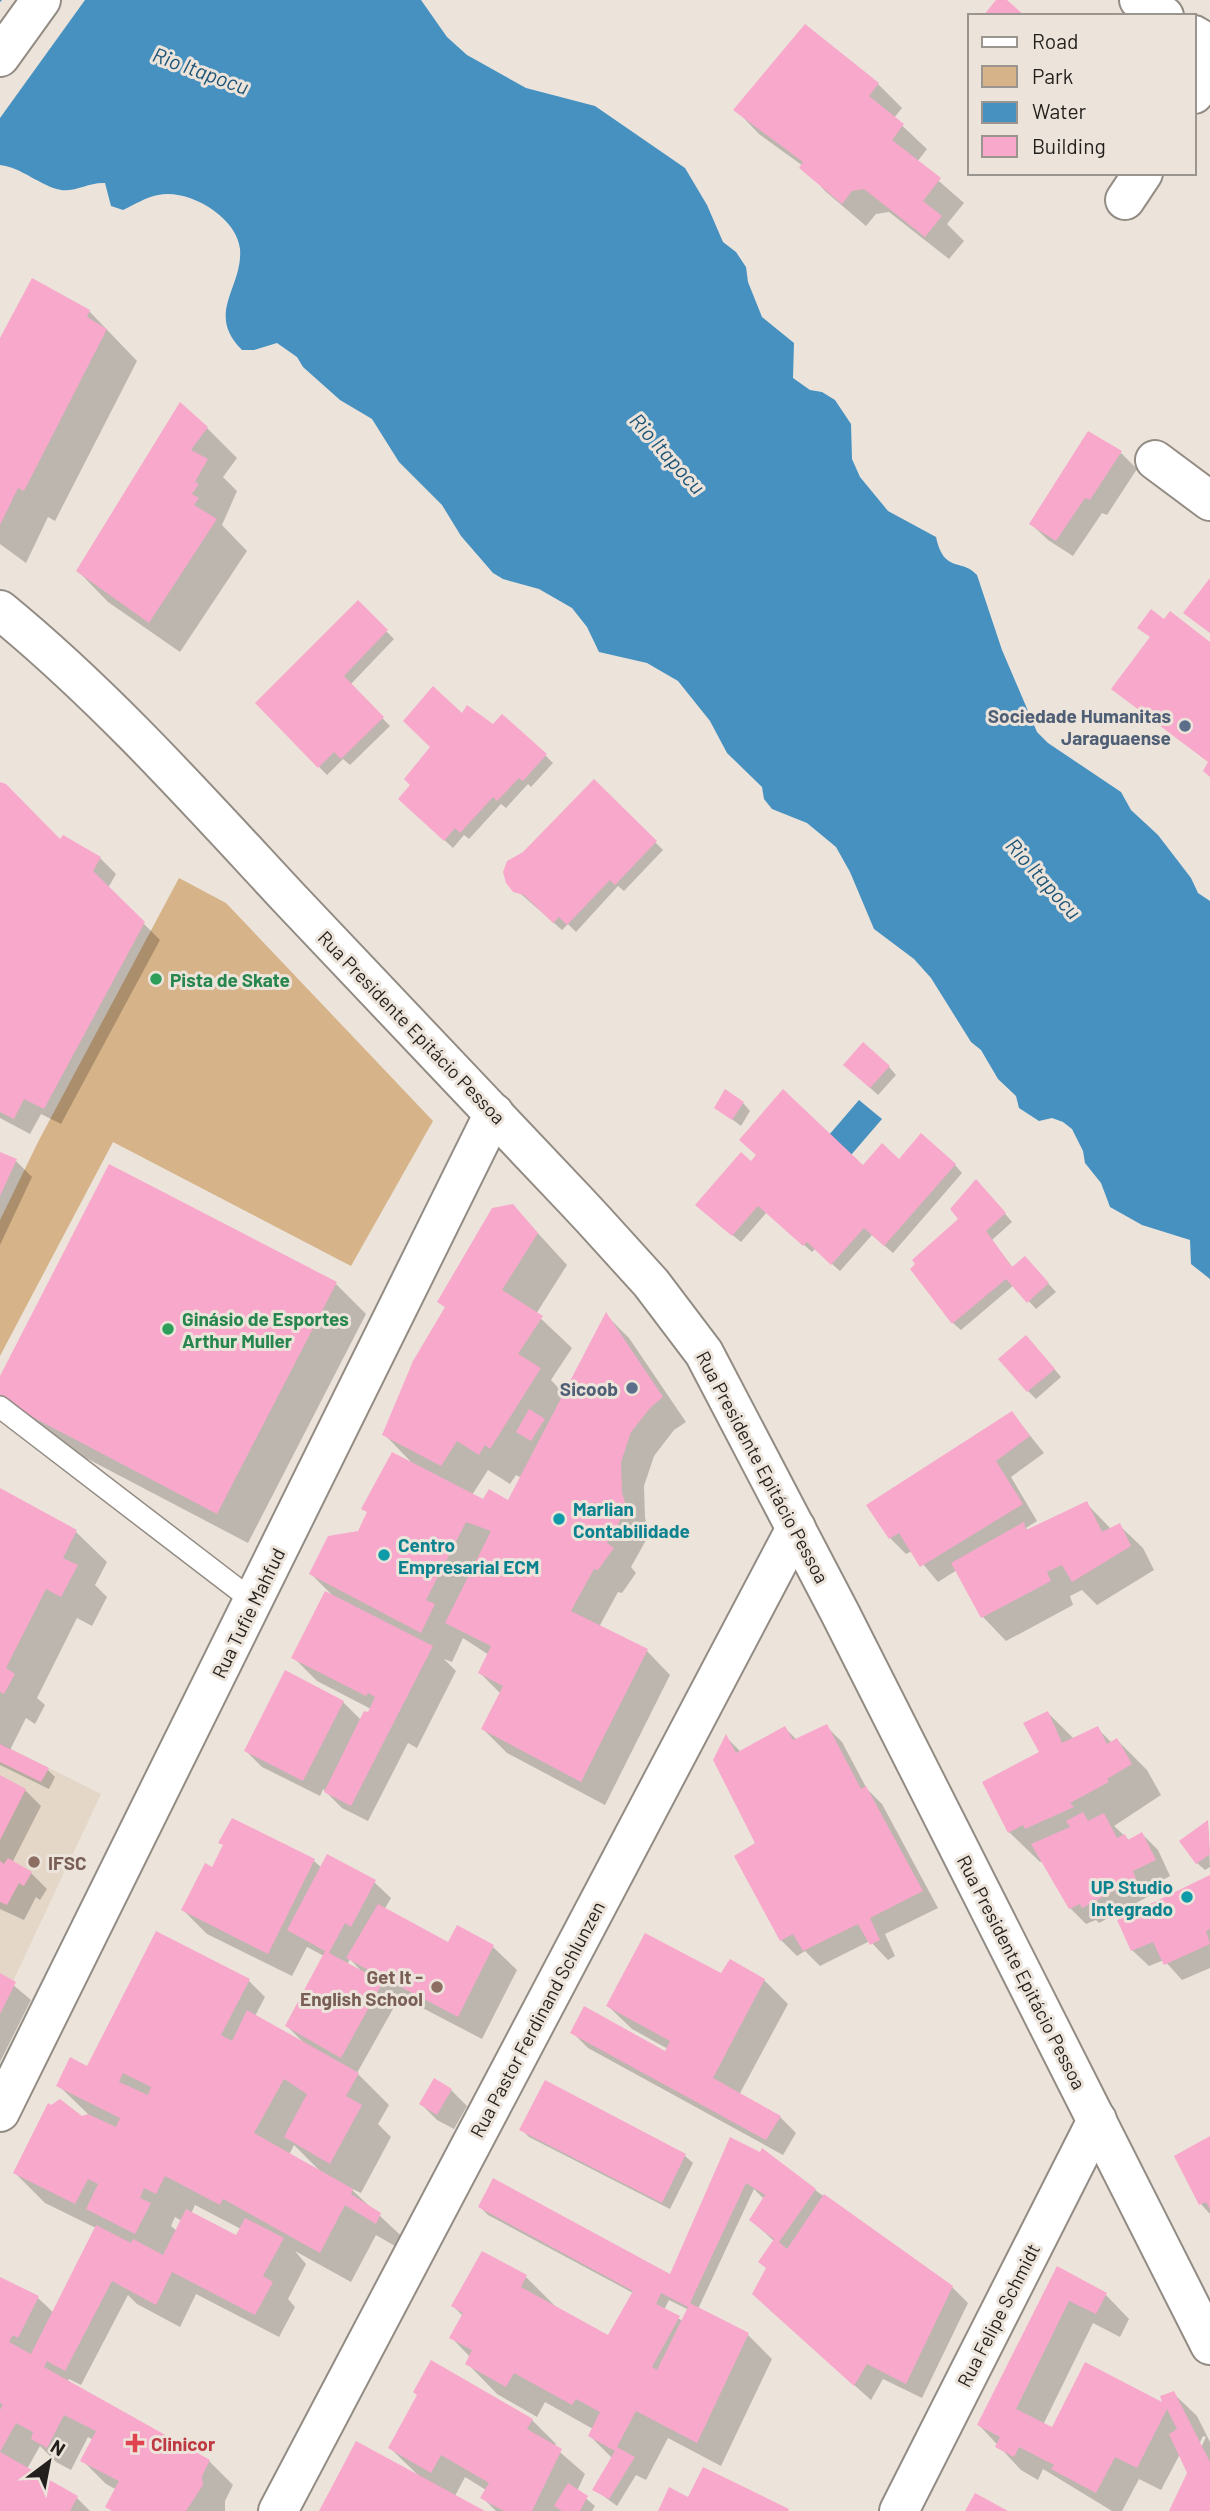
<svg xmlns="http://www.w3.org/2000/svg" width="1210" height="2511" font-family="Barlow,sans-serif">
  <rect width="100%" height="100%" fill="#ece4db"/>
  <polygon fill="#e4d7c8" points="0,1743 101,1794 0,2009"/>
  <polygon fill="#d6b388" points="179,878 226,903 433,1121 351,1266 113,1142 0,1356 0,1220 39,1140"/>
  <g fill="#4791c1">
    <path d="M 0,0 L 421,0 L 447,37 L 467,55 L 526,88 L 595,106 L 685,168 L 707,205 L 723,242 L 736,252 L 746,267 L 748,282 L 762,317 L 794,343 L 793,378 L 810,390 L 822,392 L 835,400 L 851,424 L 852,459 L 860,477 L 888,511 L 936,537 C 944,574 962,558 977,575 L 1002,650 L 1037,732 L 1048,743 L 1121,792 L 1131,810 L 1158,835 L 1191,878 L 1198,893 L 1210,901 L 1210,1279 L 1191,1264 L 1190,1240 L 1142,1225 L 1110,1207 L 1101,1183 L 1085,1163 L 1083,1151 L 1072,1129 L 1063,1122 L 1052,1118 L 1039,1121 L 1019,1108 L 1016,1096 L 998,1079 L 981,1050 L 971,1042 L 931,978 L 914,959 L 874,929 L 850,872 L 836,847 L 807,823 L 772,809 L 764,799 L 762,787 L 727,753 L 710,721 L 678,681 L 647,663 L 599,652 L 587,627 L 572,608 L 539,589 L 503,579 L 493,573 L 461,536 L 442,505 L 399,462 L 372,419 L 340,400 L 303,367 L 297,357 L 277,343 L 254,350 L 242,350 C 205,313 243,288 240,249 C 237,217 188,188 158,195 C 146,197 134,205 123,210 L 111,206 L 105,183 C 89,182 76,192 61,190 C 40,186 23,168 0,165 Z"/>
    <polygon points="859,1100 882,1119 851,1155 829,1135"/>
  </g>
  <polygon fill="#ece4db" points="2,0 85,0 0,118 0,2"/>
  <g fill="#0003" fill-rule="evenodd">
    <polygon points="878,84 902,108 894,118 927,149 917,162 964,203 947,224 964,241 949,259 889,212 876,214 866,226 825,191 803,166 759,134 736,110"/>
    <polygon points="89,311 137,361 55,521 48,517 26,563 0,544 0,342"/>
    <polygon points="207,428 237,458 223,477 237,491 222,525 247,551 180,652 108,602 78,571"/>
    <polygon points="1121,453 1137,469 1107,515 1102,513 1073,556 1048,540 1031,524"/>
    <polygon points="358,603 394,639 350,685 390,726 350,765 343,759 327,775 257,703"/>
    <polygon points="462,715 482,722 546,756 553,763 531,787 528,784 506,808 501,804 469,839 464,835 453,848 408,806"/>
    <polygon points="594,781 663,850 624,891 618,886 576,932 568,924 562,930 507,882 524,853"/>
    <polygon points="0,784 61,842 100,858 116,874 108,888 160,940 61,1124 41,1114 30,1134 0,1118"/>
    <polygon points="889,1067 896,1075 878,1095 853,1072"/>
    <polygon points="743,1103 750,1111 741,1126 717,1108"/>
    <polygon points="0,1154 16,1161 32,1177 0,1245"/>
    <polygon points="900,1162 955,1165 962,1173 893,1253 872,1235 840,1271 815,1249 812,1252 767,1212 741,1242 705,1213 751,1163 863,1168"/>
    <polygon points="984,1189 1012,1222 992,1240 1013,1268 1032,1266 1056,1292 1036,1309 1014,1285 961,1330 953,1323 960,1219"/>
    <path d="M 513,1206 L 567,1265 L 536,1314 L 572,1348 L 551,1380 L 565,1395 L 606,1315 L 629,1338 L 686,1422 L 674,1430 L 654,1456 L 644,1486 L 645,1518 L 650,1533 L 631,1567 L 636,1573 L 622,1593 L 618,1592 L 599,1627 L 647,1651 L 670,1675 L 605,1805 L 507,1753 L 483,1729 L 501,1694 L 480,1673 L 489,1655 L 463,1638 L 452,1662 L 444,1659 L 456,1671 L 417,1748 L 408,1743 L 368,1821 L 342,1808 L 323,1789 L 320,1796 L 262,1767 L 246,1751 L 286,1672 L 343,1702 L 362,1721 L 375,1719 L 371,1709 L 317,1681 L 293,1657 L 334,1597 L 311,1574 L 359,1533 L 413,1464 L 384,1434 L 446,1308 L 439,1302 ZM 488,1470 L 510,1484 L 516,1475 L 522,1478 L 509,1503 L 484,1501 L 472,1495 Z"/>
    <polygon points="336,1284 366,1314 248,1543 23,1425 0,1380"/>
    <polygon points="1034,1345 1061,1377 1036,1399 1028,1391"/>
    <polygon points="1012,1413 1044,1453 1011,1477 1037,1521 1026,1528 1029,1531 1086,1503 1111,1529 1119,1525 1143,1548 1154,1570 1097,1605 1082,1590 1070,1596 1073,1605 1006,1641 983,1617 957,1570 938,1582 912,1551 906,1554 890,1538"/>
    <polygon points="0,1490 76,1532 107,1562 95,1585 107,1597 92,1626 77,1618 37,1698 45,1705 35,1724 26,1718 10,1750 48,1770 55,1777 49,1789 0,1765"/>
    <polygon points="1048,1713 1074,1739 1097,1728 1112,1743 1117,1740 1147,1770 1161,1795 1114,1826 1130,1841 1142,1834 1158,1850 1170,1876 1148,1888 1151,1895 1099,1923 1096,1920 1086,1924 1070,1908 1043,1861 1040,1862 1009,1832 1041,1752"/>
    <polygon points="826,1726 842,1742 867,1789 882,1804 938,1908 885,1934 895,1956 888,1960 870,1941 820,1966 805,1951 797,1956 781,1940 726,1737 741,1752 785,1728 797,1740"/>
    <polygon points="0,1777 25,1790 41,1806 12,1863 31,1873 47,1889 40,1900 36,1897 24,1920 0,1909"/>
    <path d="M 233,1821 L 314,1861 L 322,1868 L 374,1882 L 391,1898 L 384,1910 L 449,1945 L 493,1947 L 517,1970 L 482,2039 L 390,1991 L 398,2000 L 357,2073 L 389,2105 L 378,2124 L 391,2137 L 361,2193 L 350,2188 L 411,2245 L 407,2253 L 376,2235 L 351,2282 L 295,2251 L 306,2264 L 288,2299 L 295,2307 L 279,2337 L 196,2294 L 180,2327 L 137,2304 L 128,2295 L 81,2385 L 69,2379 L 67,2382 L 209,2461 L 233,2485 L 225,2501 L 225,2511 L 112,2511 L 108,2507 L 117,2490 L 106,2484 L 83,2461 L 93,2440 L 88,2437 L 71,2470 L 56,2462 L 40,2446 L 27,2469 L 77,2498 L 90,2511 L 0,2511 L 0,2279 L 38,2298 L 54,2313 L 96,2228 L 45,2203 L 15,2173 L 89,2115 L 58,2085 L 94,2071 L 248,1980 L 265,1997 L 255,2016 L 303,2042 L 287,2026 L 324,1956 L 307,1947 L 292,1976 L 207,1934 L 183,1910 L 213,1870 ZM 350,1959 L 363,1973 L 347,1965 ZM 294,2145 L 320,2171 L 289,2155 ZM 195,2205 L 241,2229 L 236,2237 L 191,2214 ZM 175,2217 L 182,2221 L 177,2231 L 171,2226 Z"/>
    <polygon points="1208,1822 1210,1867 1205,1870 1197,1863"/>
    <polygon points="1210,1877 1210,1968 1182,1980 1164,1960 1149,1966 1132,1950"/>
    <polygon points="0,1974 31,2000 0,2062"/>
    <polygon points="722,1976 764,1980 788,2004 739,2095 780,2117 796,2133 783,2155 588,2048 572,2032 673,2058 668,2049 632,2029 608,2006"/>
    <polygon points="451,2090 467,2106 454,2129 437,2120 421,2104"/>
    <polygon points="521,2129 685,2156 693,2163 670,2209 529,2137"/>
    <polygon points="1210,2138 1210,2214 1201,2204"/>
    <path d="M 731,2139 L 815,2190 L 952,2287 L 968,2303 L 922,2398 L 883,2379 L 871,2400 L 770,2310 L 767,2269 L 775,2242 L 751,2220 L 764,2199 L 754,2189 L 698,2309 L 748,2335 L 772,2359 L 721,2466 L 668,2438 L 646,2480 L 636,2475 L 617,2506 L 594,2489 L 612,2458 L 590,2436 L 593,2429 L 545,2402 L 537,2417 L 497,2394 L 467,2363 L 470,2357 L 451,2337 L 463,2316 L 453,2306 L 526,2277 L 556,2307 L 608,2337 L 633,2293 L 488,2215 L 480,2207 L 670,2276 ZM 669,2300 L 689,2310 L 683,2321 L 664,2310 Z"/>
    <path d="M 1058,2269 L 1106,2295 L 1129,2319 L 1120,2337 L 1093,2323 L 1043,2425 L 1053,2430 L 1166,2406 L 1173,2393 L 1197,2416 L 1210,2442 L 1210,2511 L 1171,2511 L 1190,2473 L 1180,2454 L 1161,2490 L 1139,2479 L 1122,2511 L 1112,2511 L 1043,2469 L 1038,2480 L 1021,2470 L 979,2425 ZM 1203,2436 L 1206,2437 L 1199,2452 L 1197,2449 Z"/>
    <polygon points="532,2420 556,2444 554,2447 585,2474 577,2491 595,2506 592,2511 496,2511 482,2497 486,2490 465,2477 455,2496 482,2511 320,2511 418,2475 390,2448"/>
  </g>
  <g fill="#f8a8cb" fill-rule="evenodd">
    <polygon points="996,0 1007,0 1025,16 983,16"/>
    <polygon points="805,24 879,83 869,96 904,124 892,140 941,178 923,201 942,216 925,237 864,189 852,191 842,204 799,168 803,162 733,110"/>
    <polygon points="32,278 90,310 87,317 107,329 24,491 18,488 0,525 0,338"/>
    <polygon points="180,402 208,427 191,450 208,459 195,482 199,484 192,494 199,498 194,505 217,519 149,623 76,571"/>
    <polygon points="1088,431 1122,451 1090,500 1085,498 1056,541 1029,524"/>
    <polygon points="1210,578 1210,633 1183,613"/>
    <polygon points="358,600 388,630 344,676 384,717 341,759 334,752 318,768 255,703"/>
    <polygon points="1151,609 1164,619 1170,611 1210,642 1210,777 1203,771 1208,762 1111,689 1150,637 1137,628"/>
    <polygon points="433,686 462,713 467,705 493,724 502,714 547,754 523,781 519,778 497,801 493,797 460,833 455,828 444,841 398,799 410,785 404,779 430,747 403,721"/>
    <polygon points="594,779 657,841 615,885 610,880 567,925 559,917 553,923 524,895 513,892 506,883 503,872 507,861 523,852"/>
    <polygon points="0,782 6,784 60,839 63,835 101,857 93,871 145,922 44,1109 24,1099 14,1119 0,1112"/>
    <polygon points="863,1042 890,1066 870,1088 843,1065"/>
    <polygon points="725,1089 744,1102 732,1120 714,1108"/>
    <polygon points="783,1089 863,1165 882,1143 899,1159 921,1133 956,1164 884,1246 864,1228 831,1265 807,1242 803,1246 758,1206 732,1236 695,1205 741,1152 751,1161 756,1155 739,1140"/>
    <polygon points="0,1152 17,1159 0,1196"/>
    <polygon points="109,1164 337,1282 217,1514 0,1400 0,1376"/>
    <polygon points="976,1179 1006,1213 986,1231 1012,1267 1025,1256 1049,1283 1027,1303 1006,1279 952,1324 910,1269 915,1264 912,1260 958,1219 950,1209"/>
    <polygon points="513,1204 538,1233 502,1290 543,1316 518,1354 541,1368 490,1449 485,1445 479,1455 457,1441 441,1466 382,1435 413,1361 445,1307 437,1302 492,1208"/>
    <polygon points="606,1312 663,1397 651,1407 631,1432 621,1462 622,1493 627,1508 607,1543 614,1548 598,1570 594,1569 571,1611 648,1649 581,1782 481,1729 503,1686 478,1673 491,1646 445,1623 491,1531 466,1522 426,1600 435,1604 421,1633 309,1574 328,1536 358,1531 367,1512 361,1509 392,1452 483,1499 489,1489 508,1500"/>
    <polygon points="1026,1335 1055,1369 1027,1392 998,1359"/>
    <polygon points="529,1409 545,1419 531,1441 516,1432"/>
    <polygon points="1012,1411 1030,1436 996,1461 1023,1504 920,1567 899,1533 889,1539 866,1505"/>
    <polygon points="0,1488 77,1530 63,1558 78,1565 61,1597 46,1589 6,1668 15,1674 4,1694 0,1692"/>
    <polygon points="1087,1501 1102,1532 1120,1523 1131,1546 1072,1582 1062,1565 1047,1572 1051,1581 981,1618 951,1563 1024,1522 1026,1530"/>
    <polygon points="325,1591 433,1646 351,1806 324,1792 364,1711 368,1712 375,1697 368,1693 366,1696 291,1658"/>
    <polygon points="285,1670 344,1701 303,1781 244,1751"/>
    <polygon points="1048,1711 1062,1743 1098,1726 1107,1744 1117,1738 1132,1764 1107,1779 1109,1782 1070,1803 1074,1807 1025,1829 1023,1825 1008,1833 982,1782 1039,1752 1023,1723"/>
    <polygon points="827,1724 861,1789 866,1786 923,1891 870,1918 880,1940 870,1945 858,1924 803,1951 793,1934 780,1941 734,1856 755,1843 713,1760 726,1734 736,1753 785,1726 793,1740"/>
    <polygon points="0,1744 49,1768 41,1782 0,1762"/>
    <polygon points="0,1775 26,1789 0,1840"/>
    <polygon points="1083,1812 1088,1821 1104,1813 1117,1838 1125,1834 1128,1840 1142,1832 1156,1860 1133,1871 1136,1879 1082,1908 1080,1904 1069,1909 1031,1844 1070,1827 1066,1821"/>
    <polygon points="232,1818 315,1859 268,1954 181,1910 205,1863 212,1867 223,1845 218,1843"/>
    <polygon points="1208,1820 1210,1854 1196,1864 1179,1841"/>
    <polygon points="327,1854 376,1880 351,1927 345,1923 329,1953 383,1982 341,2058 285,2026 325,1951 287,1930"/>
    <polygon points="8,1858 32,1872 24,1886 19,1883 7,1905 0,1902 0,1861 4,1864"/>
    <polygon points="1210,1875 1210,1929 1206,1931 1210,1944 1164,1965 1153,1942 1131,1951 1117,1920"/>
    <polygon points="378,1904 448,1942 457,1925 494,1945 458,2017 346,1958"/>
    <path d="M 156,1931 L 250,1979 L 221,2035 L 232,2041 L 247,2010 L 359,2073 L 346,2096 L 362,2105 L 330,2164 L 284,2137 L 307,2094 L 284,2079 L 254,2133 L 353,2189 L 351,2194 L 381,2213 L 376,2224 L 345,2205 L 320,2253 L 223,2199 L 220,2205 L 165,2176 L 156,2194 L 144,2188 L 140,2198 L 151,2203 L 135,2234 L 86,2209 L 98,2184 L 88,2179 L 75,2204 L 13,2173 L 48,2103 L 51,2105 L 60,2099 L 82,2116 L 88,2114 L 116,2127 L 120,2118 L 56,2086 L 70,2057 L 87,2066 ZM 123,2073 L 151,2087 L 148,2095 L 119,2082 Z"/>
    <polygon points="645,1933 721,1973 730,1959 765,1979 713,2078 781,2116 766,2140 570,2033 584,2006 665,2051 670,2041 606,2006"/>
    <polygon points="0,1973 16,1982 0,2014"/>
    <polygon points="434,2078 452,2089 437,2115 419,2104"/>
    <polygon points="545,2080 686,2154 662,2203 519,2130"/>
    <polygon points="1210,2136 1210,2209 1206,2202 1199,2205 1174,2156"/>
    <path d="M 730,2137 L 760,2152 L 762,2148 L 816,2189 L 779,2242 L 787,2249 L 824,2194 L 953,2286 L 906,2384 L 867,2364 L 854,2386 L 752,2294 L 766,2268 L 758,2262 L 774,2239 L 749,2220 L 765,2195 L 746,2183 L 690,2303 L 749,2333 L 697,2443 L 636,2411 L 617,2447 L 635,2457 L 609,2499 L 592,2490 L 615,2451 L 588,2436 L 600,2412 L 576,2399 L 572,2405 L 514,2373 L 506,2387 L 465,2364 L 472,2350 L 449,2338 L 463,2313 L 451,2306 L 482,2251 L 527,2275 L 521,2287 L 608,2335 L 633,2291 L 478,2207 L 493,2178 L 670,2274 ZM 661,2293 L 688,2307 L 657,2370 L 652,2367 L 680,2316 L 656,2304 Z"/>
    <polygon points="186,2209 236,2235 245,2218 284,2238 263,2276 273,2282 255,2315 172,2272 156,2305 112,2281 65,2371 47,2361 44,2367 210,2460 202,2476 203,2485 186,2511 112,2511 105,2507 119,2481 80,2461 96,2431 64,2415 47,2448 31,2439 33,2432 16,2423 0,2452 78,2496 70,2511 0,2511 0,2410 3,2404 0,2403 0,2277 39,2296 18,2338 13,2335 9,2342 31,2354 96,2225 131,2243 133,2239 163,2255"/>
    <polygon points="1057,2266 1107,2293 1096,2314 1069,2301 1016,2409 1052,2427 1085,2362 1162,2402 1160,2396 1174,2391 1210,2462 1210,2511 1169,2511 1187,2473 1169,2434 1177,2429 1167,2409 1137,2468 1115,2457 1096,2493 1051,2469 1054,2465 1019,2447 1014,2457 995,2447 1000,2437 977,2425"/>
    <polygon points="431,2360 533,2419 527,2429 562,2449 532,2511 504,2511 480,2498 489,2483 441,2455 431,2473 388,2448 417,2395 413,2392"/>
    <polygon points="356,2441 485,2511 319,2511"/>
    <polygon points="703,2467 789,2509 788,2511 658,2511 669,2487 688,2497"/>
    <polygon points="568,2483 588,2496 580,2511 562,2511 554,2506"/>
    <polygon points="975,2493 1008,2511 965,2511"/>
  </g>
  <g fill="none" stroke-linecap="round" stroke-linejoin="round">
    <g stroke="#938c84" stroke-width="24">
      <polyline id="service" points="0,1407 253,1601"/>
    </g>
    <g stroke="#938c84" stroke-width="42">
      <g id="minor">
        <polyline points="1194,94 1210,70"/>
        <polyline points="1125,200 1143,173"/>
        <polyline points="1155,460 1210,501"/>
        <polyline points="0,2112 494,1113"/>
        <polyline points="278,2511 796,1528"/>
        <polyline points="899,2511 1097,2120"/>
      </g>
    </g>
    <g stroke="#938c84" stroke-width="42">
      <g id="secondary">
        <polyline points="1139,0 1164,16"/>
        <polyline points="1194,35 1210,45"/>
        <polyline points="0,57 41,0"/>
      </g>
    </g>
    <g stroke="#938c84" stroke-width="42">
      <path id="trunk" d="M 0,610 C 105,696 197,799 289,898 C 390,1006 492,1111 592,1218 L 651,1283 L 704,1353 L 840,1613 L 1210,2345"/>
    </g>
    <use href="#service" stroke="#fff" stroke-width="21"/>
    <use href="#minor" stroke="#fff" stroke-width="38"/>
    <use href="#secondary" stroke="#fff" stroke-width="38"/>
    <use href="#trunk" stroke="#fff" stroke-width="38"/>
  </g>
  <g fill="#5c6f8a" stroke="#ece4db" stroke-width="2.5">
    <circle cx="1185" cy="726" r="7"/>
    <circle cx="632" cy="1388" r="7"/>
  </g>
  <g fill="#2e9e5b" stroke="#ece4db" stroke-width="2.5">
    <circle cx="156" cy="979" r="7"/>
    <circle cx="168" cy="1329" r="7"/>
  </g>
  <g fill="#0f9aa8" stroke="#ece4db" stroke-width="2.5">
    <circle cx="559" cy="1519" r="7"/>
    <circle cx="384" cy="1555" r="7"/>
    <circle cx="1187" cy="1897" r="7"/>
  </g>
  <g fill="#8d6e63" stroke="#ece4db" stroke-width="2.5">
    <circle cx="34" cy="1862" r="7"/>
    <circle cx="437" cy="1987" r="7"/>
  </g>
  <path fill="#e0444e" stroke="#ece4db" stroke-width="2.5" d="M131.5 2432.5h7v7h7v7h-7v7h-7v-7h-7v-7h7z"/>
  <g text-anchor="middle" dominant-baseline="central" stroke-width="6" stroke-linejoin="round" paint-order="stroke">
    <g font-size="19" font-weight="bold" fill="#4e5e75" stroke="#ece4db" text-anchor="end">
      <text x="1171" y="715">Sociedade Humanitas<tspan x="1171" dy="22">Jaraguaense</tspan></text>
      <text x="618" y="1388">Sicoob</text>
    </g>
    <g font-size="19" font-weight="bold" fill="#27864d" stroke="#ece4db" text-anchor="start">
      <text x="170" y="979">Pista de Skate</text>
      <text x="182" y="1318">Ginásio de Esportes<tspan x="182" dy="22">Arthur Muller</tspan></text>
    </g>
    <g font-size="19" fill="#221f1c" stroke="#ece4db">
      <text transform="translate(412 1027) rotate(46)">Rua Presidente Epitácio Pessoa</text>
      <text transform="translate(763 1467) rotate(62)">Rua Presidente Epitácio Pessoa</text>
      <text transform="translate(248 1613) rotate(-64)">Rua Tufie Mahfud</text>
      <text transform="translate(1022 1972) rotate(63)">Rua Presidente Epitácio Pessoa</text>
      <text transform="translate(537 2019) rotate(-62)">Rua Pastor Ferdinand Schlunzen</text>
      <text transform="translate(998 2315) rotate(-63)">Rua Felipe Schmidt</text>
    </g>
    <g font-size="19" font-weight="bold" fill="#0d838f" stroke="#ece4db" text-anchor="start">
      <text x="573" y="1508">Marlian<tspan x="573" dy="22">Contabilidade</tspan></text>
      <text x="398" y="1544">Centro<tspan x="398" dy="22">Empresarial ECM</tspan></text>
      <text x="1173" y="1886" text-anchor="end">UP Studio<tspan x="1173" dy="22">Integrado</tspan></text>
    </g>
    <g font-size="19" font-weight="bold" fill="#785e54" stroke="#ece4db" text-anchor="start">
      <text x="48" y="1862">IFSC</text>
      <text x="423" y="1976" text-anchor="end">Get It -<tspan x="423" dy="22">English School</tspan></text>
    </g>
    <g font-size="19" font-weight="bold" fill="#be3a42" stroke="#ece4db" text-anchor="start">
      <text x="151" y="2443">Clinicor</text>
    </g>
    <g font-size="21" font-style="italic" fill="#1d5476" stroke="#ece4db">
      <text transform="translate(201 70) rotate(20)">Rio Itapocu</text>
      <text transform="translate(668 453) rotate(48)">Rio Itapocu</text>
      <text transform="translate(1044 878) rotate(48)">Rio Itapocu</text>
    </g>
  </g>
  <rect x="968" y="14" width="228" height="161" fill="#ece4db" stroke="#9b958f" stroke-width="2"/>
  <rect x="982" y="37" width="35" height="10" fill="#ffffff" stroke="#9b958f" stroke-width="2"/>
  <text x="1032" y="49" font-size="21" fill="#221f1c">Road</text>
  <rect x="982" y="66" width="35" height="21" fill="#d6b388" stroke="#9b958f" stroke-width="2"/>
  <text x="1032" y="84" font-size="21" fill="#221f1c">Park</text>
  <rect x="982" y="102" width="35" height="21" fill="#4791c1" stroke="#9b958f" stroke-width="2"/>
  <text x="1032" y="119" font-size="21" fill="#221f1c">Water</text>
  <rect x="982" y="136" width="35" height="21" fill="#f8a8cb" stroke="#9b958f" stroke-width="2"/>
  <text x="1032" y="154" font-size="21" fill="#221f1c">Building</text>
  <g transform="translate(49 2462) rotate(32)" stroke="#ece4db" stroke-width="5" paint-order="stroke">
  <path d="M0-5L12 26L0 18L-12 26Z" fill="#221f1c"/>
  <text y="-10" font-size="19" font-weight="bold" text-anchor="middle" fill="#221f1c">N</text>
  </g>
</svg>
